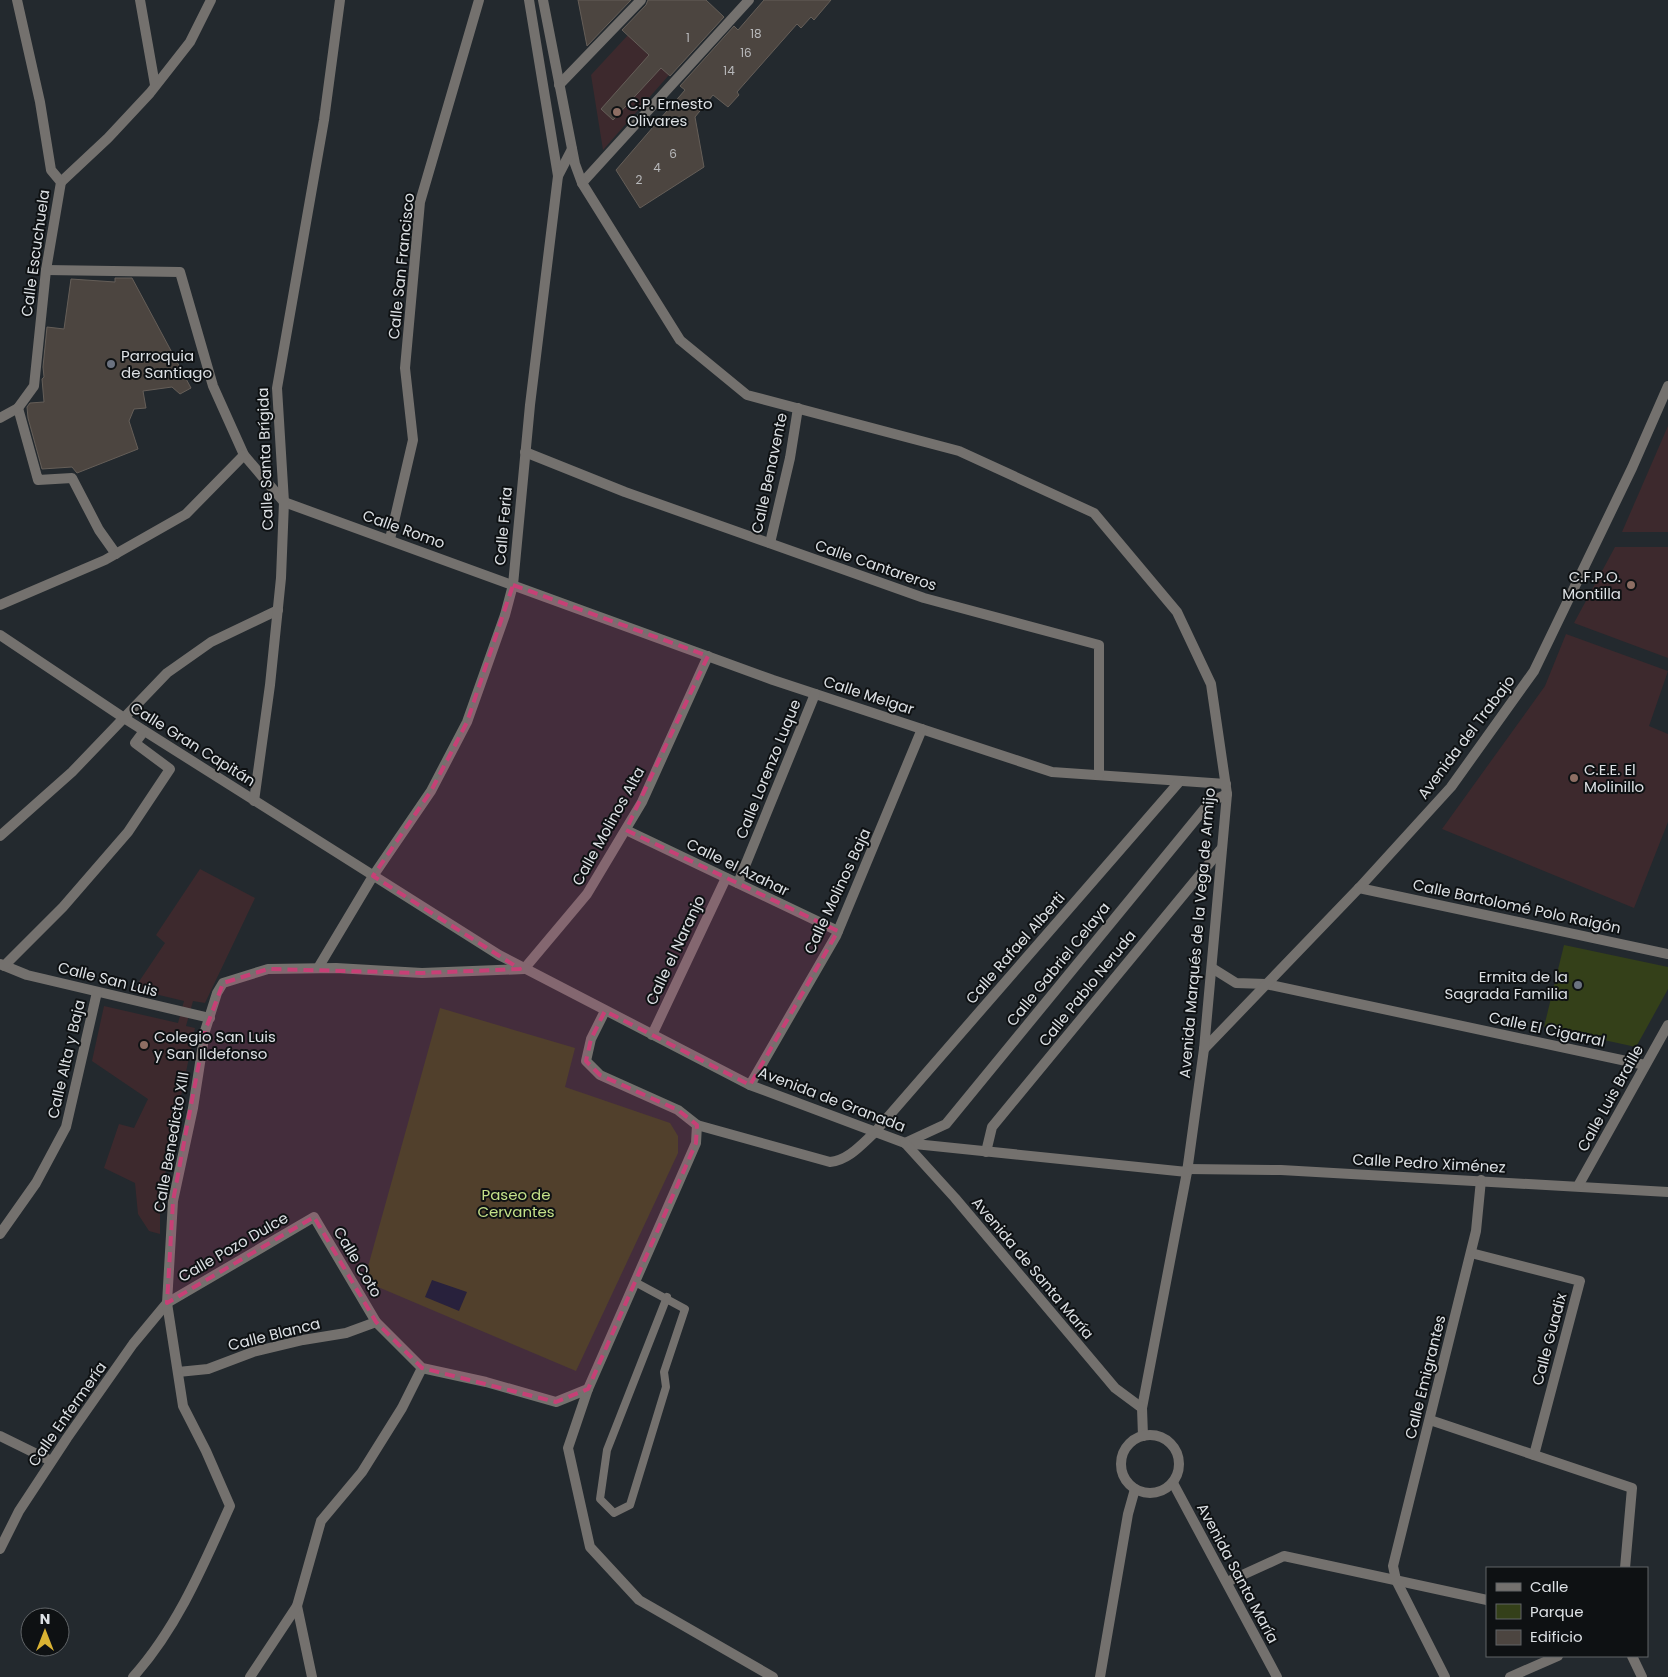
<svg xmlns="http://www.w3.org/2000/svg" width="1668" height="1677" font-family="Poppins,sans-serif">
  <rect width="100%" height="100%" fill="#23292e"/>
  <g fill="#3d292d">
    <polygon points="628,35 669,75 603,150 591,75"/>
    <polygon points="1668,426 1668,532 1622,532"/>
    <polygon points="1615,547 1668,547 1668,658 1574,623"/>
    <polygon points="1566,634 1668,671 1649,726 1668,734 1668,822 1634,908 1442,829 1545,686"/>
    <polygon points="200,869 255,898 205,1003 193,1001 186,1026 195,1028 160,1199 160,1234 149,1231 138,1214 135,1183 104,1168 119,1124 134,1128 148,1099 92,1061 104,1006 178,1023 184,1001 134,989 165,943 156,935"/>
  </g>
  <g fill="#344019">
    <polygon points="1564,945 1668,967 1668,989 1636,1047 1544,1027"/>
    <polygon points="440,1008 575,1048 565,1087 670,1123 678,1136 678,1153 576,1371 364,1281"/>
  </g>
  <polygon fill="#00192d" points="432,1280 467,1292 459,1311 425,1297"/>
  <g fill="#4c4540" stroke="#655e58">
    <polygon points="578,0 631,0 587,46"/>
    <polygon points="648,0 706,0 724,17 670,76 661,68 613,120 601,109 649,55 622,30 646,5"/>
    <polygon points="764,0 831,0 814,20 811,17 801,28 797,24 737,92 739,95 728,107 713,95 695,117 704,167 640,208 616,170 685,90 680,86 734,26 738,30"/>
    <polygon points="115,278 132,278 191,388 180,394 172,387 143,391 146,408 134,409 129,421 138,449 77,473 72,467 42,469 28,418 27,407 30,403 44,402 42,379 44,377 43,367 47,327 64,329 71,279 115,282"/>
  </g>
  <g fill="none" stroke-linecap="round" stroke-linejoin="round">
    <polyline stroke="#74716e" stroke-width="8" points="635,1282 685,1309 664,1372 666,1387 630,1505 614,1513 600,1499 607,1450 667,1297"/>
    <g stroke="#74716e" stroke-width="10">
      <polyline points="318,968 373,876"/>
      <polyline points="652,1035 726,878"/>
      <path d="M 697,1125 L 830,1162 C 848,1160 860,1146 874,1133"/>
    </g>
    <g stroke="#74716e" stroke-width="10">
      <polyline points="140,0 155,85"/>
      <polyline points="529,0 558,176"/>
      <polyline points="559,85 641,0"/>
      <polyline points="61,182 108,138 150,93 190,42 211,0"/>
      <polyline points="582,183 749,0"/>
      <polyline points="46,270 180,272 213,386 244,455 284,502 773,680 1052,772 1226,784"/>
      <polyline points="18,408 38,480 72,478 99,530 116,554"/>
      <polyline points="0,418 18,408 34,386 46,270 61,182 51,170 40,102 17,0"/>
      <polyline points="525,452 625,492 924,598 1099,645 1099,775"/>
      <polyline points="390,539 413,440 405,368 420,202 479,0"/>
      <polyline points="770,543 790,458 798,408"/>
      <polyline points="0,605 105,560 186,514 244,455"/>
      <polyline points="626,830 838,931"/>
      <polyline points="0,836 72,772 167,673 211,642 278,610"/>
      <polyline points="738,883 815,694"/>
      <polyline points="1359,888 1668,954"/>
      <polyline points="0,964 27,975 210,1018"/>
      <polyline points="4,966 63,907 128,832 170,769 135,743 144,731"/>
      <polyline points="1212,968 1236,983 1266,984 1645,1065"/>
      <polyline points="605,1011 591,1039 586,1061 600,1075 678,1110 697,1125 696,1143 588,1389 568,1448 590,1547 639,1600 773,1677"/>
      <polyline points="1204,1049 1359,888 1451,787 1534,671 1632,468 1668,386"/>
      <polyline points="750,1085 836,936 922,729"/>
      <polyline points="874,1133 1180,781"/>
      <polyline points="905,1143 946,1124 1210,802 1227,794"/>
      <polyline points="986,1152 992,1127 1222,848"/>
      <polyline points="1187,1169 1281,1170 1668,1192"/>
      <polyline points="1578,1186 1668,1025"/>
      <polyline points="0,1234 36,1183 66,1127 97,992"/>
      <polyline points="1471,1253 1580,1281 1534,1455"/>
      <polyline points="178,1372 208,1369 253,1352 303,1340 346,1333 376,1322"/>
      <polyline points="1430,1420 1632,1488 1625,1568"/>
      <polyline points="0,1436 51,1461"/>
      <polyline points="0,1549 19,1511 67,1438 133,1344 167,1303 314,1217 376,1322 422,1368 486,1382 556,1402 588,1389"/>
      <polyline points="1227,1582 1284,1556 1487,1600"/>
      <polyline points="297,1606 312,1677"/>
      <polyline points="1632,1656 1642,1677"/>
      <path d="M 133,1677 C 177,1628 203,1566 230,1506 L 206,1451 L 183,1406 L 167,1303 L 173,1201 L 193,1108 L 205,1031 L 217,993 L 223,983 L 268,969 L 336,968 L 422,973 L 524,969 L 587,894 L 642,802 L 708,656"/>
      <polyline points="250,1677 297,1606 321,1521 362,1472 402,1408 422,1368"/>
      <polyline points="1445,1677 1396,1580 1393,1566 1476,1231 1481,1180"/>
      <polyline points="1510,1677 1558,1656"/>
    </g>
    <g stroke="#74716e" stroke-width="10">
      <polyline points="543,0 575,164 582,183 680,340 747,395 959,451 1094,513 1177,612 1211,684 1227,794 1204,1049 1187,1172 1142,1408 1143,1436"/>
      <polyline points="0,635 124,718 499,955 750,1085 905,1143 1187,1172"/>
      <polyline points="254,801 270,685 281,578 284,502 277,388 324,120 340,0"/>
      <polyline points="373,876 431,791 467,722 505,615 513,585 530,405 558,176 572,149"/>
      <polyline points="905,1143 955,1198 1115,1388 1142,1408"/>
      <circle cx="1150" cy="1464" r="29"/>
      <polyline points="1173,1483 1277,1677"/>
      <polyline points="1100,1677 1128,1514 1135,1489"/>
    </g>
  </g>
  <path fill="#c74076" fill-opacity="0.2" stroke="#c74076" stroke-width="4" stroke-dasharray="10 6" stroke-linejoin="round" d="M 513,585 L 708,656 L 626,830 L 838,931 L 750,1085 L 605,1011 L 591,1039 L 586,1061 L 600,1075 L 678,1110 L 697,1125 L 696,1143 L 588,1389 L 556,1402 L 422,1368 L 376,1322 L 314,1217 L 167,1303 L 173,1201 L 205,1031 L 223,983 L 268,969 L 422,973 L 520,969 L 373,876 L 431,791 L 467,722 Z"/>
  <g fill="#8d6e63" stroke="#0e1113" stroke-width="2">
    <circle cx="617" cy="112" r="5"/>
    <circle cx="1631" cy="585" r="5"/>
    <circle cx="1574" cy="778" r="5"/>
    <circle cx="144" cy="1045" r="5"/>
  </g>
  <g fill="#6b7280" stroke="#0e1113" stroke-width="2">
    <circle cx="111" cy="364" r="5"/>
    <circle cx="1578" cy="985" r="5"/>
  </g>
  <g text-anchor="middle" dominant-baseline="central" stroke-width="4" stroke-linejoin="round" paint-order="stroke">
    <g font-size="12" fill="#b8b9bb">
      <text x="756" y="33">18</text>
      <text x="688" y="37">1</text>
      <text x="746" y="52">16</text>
      <text x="729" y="70">14</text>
      <text x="673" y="153">6</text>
      <text x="657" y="167">4</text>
      <text x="639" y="179">2</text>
    </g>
    <g font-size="15" fill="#dce0e4" stroke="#0e1113" text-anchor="start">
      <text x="627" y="103">C.P. Ernesto<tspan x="627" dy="17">Olivares</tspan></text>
      <text x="121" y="355">Parroquia<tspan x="121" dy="17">de Santiago</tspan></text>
      <text x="1621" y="576" text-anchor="end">C.F.P.O.<tspan x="1621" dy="17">Montilla</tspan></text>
      <text x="1584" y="769">C.E.E. El<tspan x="1584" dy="17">Molinillo</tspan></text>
      <text x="1568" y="976" text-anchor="end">Ermita de la<tspan x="1568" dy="17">Sagrada Familia</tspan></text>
      <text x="154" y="1036">Colegio San Luis<tspan x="154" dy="17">y San Ildefonso</tspan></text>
    </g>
    <g font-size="15" fill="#dce0e4" stroke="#0e1113">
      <text transform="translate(35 253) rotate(-82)">Calle Escuchuela</text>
      <text transform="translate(401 266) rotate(-84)">Calle San Francisco</text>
      <text transform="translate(265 459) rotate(-92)">Calle Santa Brígida</text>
      <text transform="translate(769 473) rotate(-78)">Calle Benavente</text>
      <text transform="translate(503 526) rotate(-85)">Calle Feria</text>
      <text transform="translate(404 529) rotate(20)">Calle Romo</text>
      <text transform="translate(876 565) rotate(19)">Calle Cantareros</text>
      <text transform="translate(869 695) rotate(18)">Calle Melgar</text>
      <text transform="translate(1466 737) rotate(-53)">Avenida del Trabajo</text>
      <text transform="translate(193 744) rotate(32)">Calle Gran Capitán</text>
      <text transform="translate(768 769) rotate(-68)">Calle Lorenzo Luque</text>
      <text transform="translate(608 826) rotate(-61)">Calle Molinos Alta</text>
      <text transform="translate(738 867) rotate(26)">Calle el Azahar</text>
      <text transform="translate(837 891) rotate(-65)">Calle Molinos Baja</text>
      <text transform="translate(1517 906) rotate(12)">Calle Bartolomé Polo Raigón</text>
      <text transform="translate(1197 933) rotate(-85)">Avenida Marqués de la Vega de Armijo</text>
      <text transform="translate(1015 948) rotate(-49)">Calle Rafael Alberti</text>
      <text transform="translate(675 950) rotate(-65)">Calle el Naranjo</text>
      <text transform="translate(1058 964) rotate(-51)">Calle Gabriel Celaya</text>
      <text transform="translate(108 979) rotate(14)">Calle San Luis</text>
      <text transform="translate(1087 988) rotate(-51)">Calle Pablo Neruda</text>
      <text transform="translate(1547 1029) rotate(12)">Calle El Cigarral</text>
      <text transform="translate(66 1059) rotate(-77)">Calle Alta y Baja</text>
      <text transform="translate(1610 1098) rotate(-61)">Calle Luis Braille</text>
      <text transform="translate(832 1099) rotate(21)">Avenida de Granada</text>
      <text transform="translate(171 1142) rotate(-80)">Calle Benedicto XIII</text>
      <text transform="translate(1429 1163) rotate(3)">Calle Pedro Ximénez</text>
      <text transform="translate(233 1247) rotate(-30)">Calle Pozo Dulce</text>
      <text transform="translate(358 1262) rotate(59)">Calle Coto</text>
      <text transform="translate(1033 1268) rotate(50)">Avenida de Santa María</text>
      <text transform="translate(274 1334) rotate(-14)">Calle Blanca</text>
      <text transform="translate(1549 1339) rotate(-75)">Calle Guadix</text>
      <text transform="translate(1425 1377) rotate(-76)">Calle Emigrantes</text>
      <text transform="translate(67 1414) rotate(-55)">Calle Enfermería</text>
      <text transform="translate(1238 1573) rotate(62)">Avenida Santa María</text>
    </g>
    <g font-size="15" fill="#c3e088" stroke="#0e1113">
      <text x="516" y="1194">Paseo de<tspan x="516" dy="17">Cervantes</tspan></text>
    </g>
  </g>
  <rect x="1486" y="1567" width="162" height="90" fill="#0e1113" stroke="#606467"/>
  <rect x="1496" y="1583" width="25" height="8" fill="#74716e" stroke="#606467"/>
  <text x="1530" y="1592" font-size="15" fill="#dce0e4">Calle</text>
  <rect x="1496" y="1604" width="25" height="15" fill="#344019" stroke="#606467"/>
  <text x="1530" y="1617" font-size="15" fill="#dce0e4">Parque</text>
  <rect x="1496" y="1630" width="25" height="15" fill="#4c4540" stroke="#606467"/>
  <text x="1530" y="1642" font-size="15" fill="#dce0e4">Edificio</text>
  <g transform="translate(45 1632)"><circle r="24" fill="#0e1113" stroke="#606467"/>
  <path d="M0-4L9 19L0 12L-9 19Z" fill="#dab333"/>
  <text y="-8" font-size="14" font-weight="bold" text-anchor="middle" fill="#dce0e4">N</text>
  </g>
</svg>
